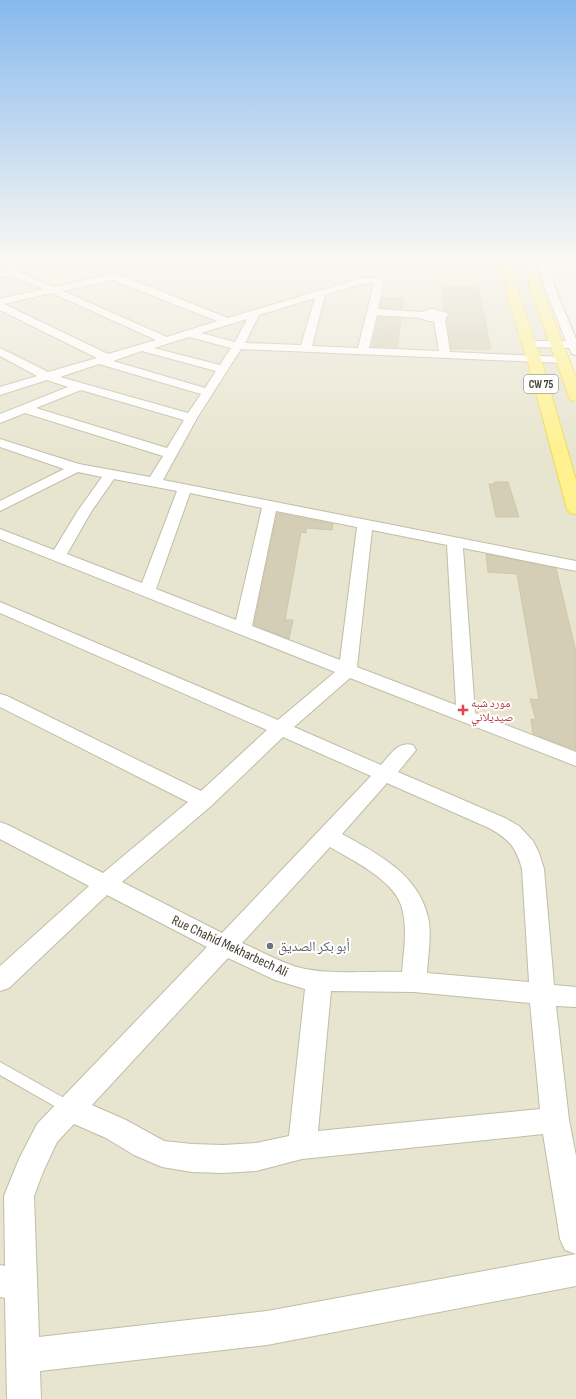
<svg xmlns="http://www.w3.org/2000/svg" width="576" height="1399" font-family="'Sofia Sans Condensed','Noto Naskh Arabic',sans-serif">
  <rect width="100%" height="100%" fill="#f3f0e1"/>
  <polygon fill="#e7e4cf" points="0,260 534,260 576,385 576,1399 0,1399"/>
  <polygon fill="#eee9c9" points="0,260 105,260 127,268 57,285"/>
  <g fill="#d4ceb6" stroke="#d1c7a8">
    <polygon points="441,286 478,286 491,349 451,349 447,320 449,314 444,311"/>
    <polygon points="382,298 403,298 402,309 380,308"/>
    <polygon points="378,317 401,318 398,347 372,347"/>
    <polygon points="494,482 508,482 519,517 496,517 489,484 495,484"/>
    <polygon points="277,513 333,524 332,530 306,528 306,533 301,532 285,620 293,620 289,639 254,625"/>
    <polygon points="486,554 556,568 576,652 576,750 533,734 531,719 536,720 530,699 539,700 517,574 488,572"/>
  </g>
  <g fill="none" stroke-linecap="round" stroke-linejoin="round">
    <g stroke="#c1bda6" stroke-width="2">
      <polygon id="lane" points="0,1062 73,1103 75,1107 73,1111 68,1113 63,1111 0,1075"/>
    </g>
    <g stroke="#c1bda6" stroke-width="2">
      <g id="street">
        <polygon points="537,260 547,260 555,288 576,339 576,355 572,354 569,348 529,347 523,344 529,341 566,341 545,288"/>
        <path d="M 12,269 L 54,287 L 113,274 L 120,275 L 228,318 L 358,279 C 366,277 374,277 382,279 L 384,283 L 378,309 L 421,312 L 432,309 L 447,313 L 448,315 L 445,320 L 450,352 L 563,357 L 567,358 L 569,360 L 567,362 L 563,363 L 241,349 L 197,418 L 163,480 L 576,561 L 576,571 L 463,548 L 475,713 L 576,752 L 576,766 L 350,678 L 294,727 L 381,765 C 391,754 398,741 413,745 L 416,750 L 398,772 L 505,818 L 519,826 L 533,841 L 539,853 L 544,869 L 554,985 L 576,987 L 576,1007 L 556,1006 L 569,1120 L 576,1156 L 576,1286 L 267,1345 L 40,1371 L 41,1399 L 7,1399 L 5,1298 L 0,1297 L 0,1265 L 5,1266 L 4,1196 L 19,1159 L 37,1124 L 207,947 L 107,895 L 9,988 L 0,991 L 0,966 L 89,886 L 0,839 L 0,822 L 8,825 L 103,873 L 188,802 L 0,707 L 0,694 L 7,696 L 201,791 L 267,730 L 0,613 L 0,602 L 278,720 L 335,672 L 0,539 L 0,529 L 54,550 L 77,512 L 102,477 L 78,472 L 0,511 L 0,501 L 64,469 L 0,447 L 0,439 L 79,464 L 150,477 L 163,456 L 25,413 L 0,423 L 0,414 L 68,387 L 47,380 L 0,395 L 0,387 L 37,376 L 0,356 L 0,348 L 48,372 L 97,358 L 0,310 L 0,299 L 43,289 L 11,275 L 0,277 L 0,271 ZM 113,280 L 128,286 L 217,321 L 167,337 L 63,291 ZM 374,283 L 358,348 L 312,346 L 325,295 L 362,284 ZM 52,293 L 156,340 L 108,354 L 4,304 ZM 315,298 L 301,345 L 245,343 L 259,315 ZM 377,315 L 420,318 L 429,321 L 434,321 L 439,351 L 369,348 ZM 247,319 L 235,342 L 201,333 ZM 189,337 L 231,348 L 220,365 L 154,348 ZM 142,351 L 216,371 L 205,388 L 113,361 ZM 99,364 L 201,394 L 188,413 L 60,377 ZM 81,390 L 184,420 L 167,448 L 36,408 ZM 114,479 L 177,491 L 142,583 L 67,554 L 91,512 ZM 190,493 L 262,508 L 236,620 L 156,589 ZM 276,511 L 357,527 L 340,660 L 252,626 ZM 372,530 L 447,545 L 456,705 L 357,667 ZM 283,737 L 371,776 L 222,933 L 122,882 L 211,806 ZM 387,783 L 489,828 C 509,839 516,847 522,869 L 529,982 L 427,973 C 428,955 432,935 428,917 C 418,874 378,854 342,834 ZM 330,847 C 352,860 392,879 401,905 C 408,926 404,949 402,972 C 370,971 332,975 301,968 C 281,963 261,951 242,943 ZM 228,958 L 275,980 L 305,989 L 289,1136 L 256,1143 L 223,1145 L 192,1144 L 164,1141 L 126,1120 L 92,1105 ZM 331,991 L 414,992 L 530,1003 L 540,1109 L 318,1131 ZM 74,1124 L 106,1138 L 134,1155 L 162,1167 L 192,1172 L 223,1173 L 256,1171 L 302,1159 L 543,1134 L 560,1239 L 565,1250 L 576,1254 L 267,1311 L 39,1337 L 34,1196 L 43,1172 L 57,1142 Z"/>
      </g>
    </g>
    <g stroke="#efd953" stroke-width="2">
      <g id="primary">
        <polygon points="501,260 511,260 520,299 541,359 576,480 576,514 570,513 567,509 527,359 508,299"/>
        <polygon points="526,260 536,260 542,288 576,378 576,401 571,400 569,397 530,288"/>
      </g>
    </g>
    <use href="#lane" fill="#fff" fill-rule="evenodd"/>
    <use href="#street" fill="#fff" fill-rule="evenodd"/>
    <use href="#primary" fill="#fff18e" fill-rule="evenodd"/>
  </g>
  <linearGradient id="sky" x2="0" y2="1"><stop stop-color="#87b9ee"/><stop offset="0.57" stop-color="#faf8f2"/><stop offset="1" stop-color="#faf8f2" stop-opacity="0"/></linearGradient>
  <rect width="576" height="456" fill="url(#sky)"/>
  <path fill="#e0444e" stroke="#fff" stroke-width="1.5" d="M461 704h4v4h4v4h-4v4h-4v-4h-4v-4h4z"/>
  <circle fill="#6b7280" stroke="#fff" stroke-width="1.5" cx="270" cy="946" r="4"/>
  <g text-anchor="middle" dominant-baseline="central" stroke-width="4" stroke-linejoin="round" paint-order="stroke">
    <rect fill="#fff" stroke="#7c7970" stroke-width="1" x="524" y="375" width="34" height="18" rx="3"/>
    <g font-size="11" font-weight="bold" fill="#444032">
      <text x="541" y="384">CW 75</text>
    </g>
    <g font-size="12" fill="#be3a42" stroke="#fff" text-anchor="start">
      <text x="471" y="703">مورد شبه<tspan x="471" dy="14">صيديلاني</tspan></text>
    </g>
    <g font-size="14" fill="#444032" stroke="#fff">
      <text transform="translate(230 946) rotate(25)">Rue Chahid Mekharbech Ali</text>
    </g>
    <g font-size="14" fill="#5b616d" stroke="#fff" text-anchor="start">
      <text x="278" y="946">أبو بكر الصديق</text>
    </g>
  </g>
</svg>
